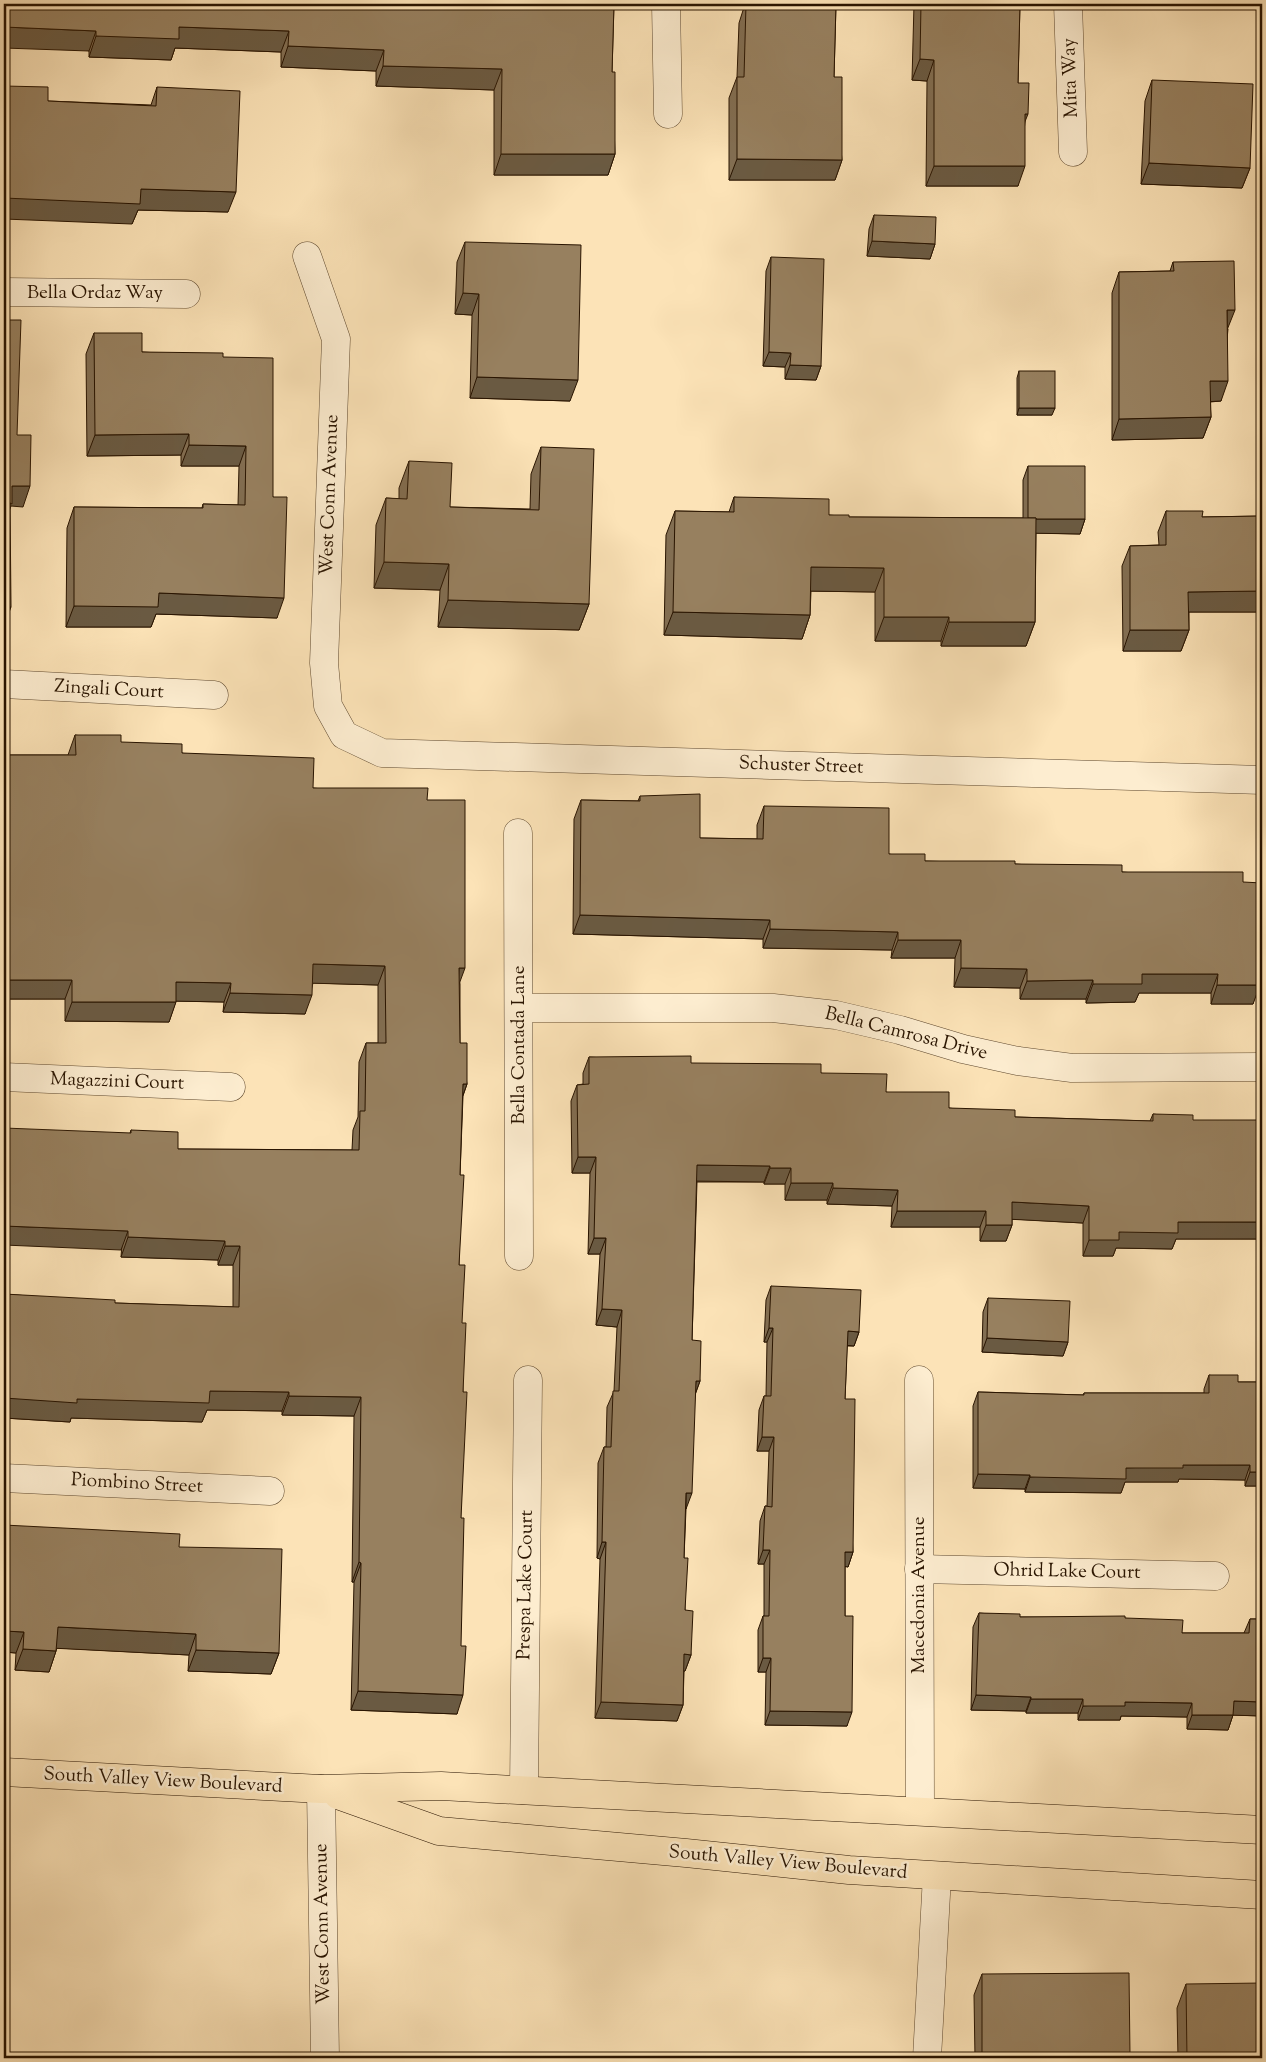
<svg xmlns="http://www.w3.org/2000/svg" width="1266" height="2062" font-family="'Sorts Mill Goudy',serif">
  <rect width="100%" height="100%" fill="#fce3b7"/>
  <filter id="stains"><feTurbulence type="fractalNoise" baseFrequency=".004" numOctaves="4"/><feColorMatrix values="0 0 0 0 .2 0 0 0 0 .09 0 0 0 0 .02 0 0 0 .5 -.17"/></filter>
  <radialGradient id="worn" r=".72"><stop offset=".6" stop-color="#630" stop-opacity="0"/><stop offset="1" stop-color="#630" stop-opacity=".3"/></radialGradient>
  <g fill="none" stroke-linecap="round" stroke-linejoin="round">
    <g stroke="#5e482e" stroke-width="29">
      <g id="minor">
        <polyline points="666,4 668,114"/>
        <polyline points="1068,4 1073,152"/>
        <polyline points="307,256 336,339 324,663 328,706 344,735 382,753 1262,780"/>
        <polyline points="4,292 186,294"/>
        <polyline points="4,684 214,695"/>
        <polyline points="518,833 519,1256"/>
        <polyline points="519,1008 773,1008 836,1015 900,1030 963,1049 1018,1061 1072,1068 1262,1067"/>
        <polyline points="4,1077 231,1087"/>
        <polyline points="919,1380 920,1810"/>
        <polyline points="4,1478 270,1491"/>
        <polyline points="919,1569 1215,1576"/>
        <polyline points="321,1789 325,2058"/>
        <polyline points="524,1790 528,1380"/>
        <polyline points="927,2058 937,1876"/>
      </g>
    </g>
    <g stroke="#291400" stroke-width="29">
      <g id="major">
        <polyline points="4,1772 321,1789 441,1786 1262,1830"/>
        <polyline points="338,1795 439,1831 686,1853 849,1870 1262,1895"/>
      </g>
    </g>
    <use href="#minor" stroke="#fdedd0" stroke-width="28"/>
    <use href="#major" stroke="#fce3b7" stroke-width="28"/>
  </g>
  <g fill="#826e52" stroke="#291400">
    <polygon points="4,4 614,4 612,72 615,154 608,175 494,175 494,90 376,86 376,71 281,67 281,52 175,48 171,60 89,57 89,51"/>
    <polygon points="745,4 836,4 834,77 842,160 835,180 729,180 729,98 737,77 739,23"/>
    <polygon points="914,4 1020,4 1018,83 1025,122 1018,186 926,186 927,81 912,80"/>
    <polygon points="1152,80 1250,168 1242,188 1141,184 1145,101"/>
    <polygon points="157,87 228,212 138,210 132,224 48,101 151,105"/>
    <polygon points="874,215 935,244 930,259 867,256 869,229"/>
    <polygon points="465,242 570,401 470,398 472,315 455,314 457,262"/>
    <polygon points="771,257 821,366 816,380 785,379 785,367 763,366 766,271"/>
    <polygon points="1173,262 1228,329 1221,401 1210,402 1211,417 1203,438 1112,440 1112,293 1119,272 1170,271"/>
    <polygon points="94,333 142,352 223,357 273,497 277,618 156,614 151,627 66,627 67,528 74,507 202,508 203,504 238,505 239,466 181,466 181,455 87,456 86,354"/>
    <polygon points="1019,371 1052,415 1017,415 1017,378"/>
    <polygon points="541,447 589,604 579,630 438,627 440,590 374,588 376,525 386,498 399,499 399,488 409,461 450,507 530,509 531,474"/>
    <polygon points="1028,466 1085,519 1080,534 1036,533 1035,622 1026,646 941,646 941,641 875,641 875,592 811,591 810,615 802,639 664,635 666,535 675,511 729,512 734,497 829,515 849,517 1023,518 1023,480"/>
    <polygon points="1166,511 1202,517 1262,516 1262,612 1189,612 1189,630 1181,651 1123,651 1122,566 1130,546 1159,545 1158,532"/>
    <polygon points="4,715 6,755 68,755 75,735 182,753 313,788 427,800 460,984 460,1043 467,1084 463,1096 460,1175 459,1265 463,1392 457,1714 351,1710 354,1582 352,1582 354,1416 282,1415 282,1411 207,1410 202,1422 71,1418 70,1422 4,1418 4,1294 115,1303 233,1307 233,1265 218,1265 218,1260 121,1257 130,1133 131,1130 178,1149 352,1150 353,1130 358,1117 359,1062 366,1043 378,1043 378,985 313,983 305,1014 223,1012 224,1002 176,1001 169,1022 65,1021 65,999 4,999"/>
    <polygon points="640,796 700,838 757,839 757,825 764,806 889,854 925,861 1015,864 1122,872 1243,882 1260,976 1253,1004 1211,1004 1211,993 1139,993 1135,1002 1086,1003 1086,999 1020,999 1020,988 954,987 955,958 891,958 892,950 763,948 763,939 573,934 574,819 581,800 638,801"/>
    <polygon points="589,1057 821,1073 886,1092 949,1108 1015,1117 1150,1121 1153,1114 1193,1120 1259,1239 1176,1239 1172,1249 1116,1248 1113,1256 1083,1256 1083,1223 1012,1219 1012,1225 1006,1241 980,1241 980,1227 891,1227 892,1206 827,1204 827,1200 785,1200 785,1184 764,1184 764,1182 697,1182 692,1340 700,1381 695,1395 686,1509 684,1558 685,1610 691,1655 685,1671 684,1671 683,1705 677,1721 595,1718 600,1559 597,1558 598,1463 604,1447 606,1447 607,1407 614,1391 617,1327 596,1325 600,1254 588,1254 590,1173 572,1173 571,1101 577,1085 583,1084 583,1073"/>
    <polygon points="771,1286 859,1332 854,1346 847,1346 845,1399 853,1552 848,1567 845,1566 845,1616 847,1726 765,1725 766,1672 758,1672 758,1630 763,1616 764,1616 764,1564 758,1564 760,1521 765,1506 767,1506 769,1451 757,1451 759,1410 764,1396 766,1396 767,1342 764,1342 766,1300"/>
    <polygon points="988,1298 1068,1342 1063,1356 982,1352 983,1312"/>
    <polygon points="1209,1375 1238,1382 1262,1382 1262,1486 1245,1486 1245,1480 1179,1479 1178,1482 1125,1482 1121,1493 1025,1492 1025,1489 973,1488 973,1406 978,1392 1083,1395 1084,1393 1204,1393 1204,1389"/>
    <polygon points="4,1525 179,1547 279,1653 271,1674 188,1671 189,1655 57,1648 49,1672 15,1670 16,1653 4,1652"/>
    <polygon points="979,1613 1020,1617 1125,1618 1182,1633 1244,1633 1250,1619 1262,1619 1262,1716 1233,1715 1228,1730 1187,1729 1187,1717 1121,1716 1120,1720 1078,1720 1078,1713 1026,1713 1026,1711 971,1710 973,1627"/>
    <polygon points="982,1974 1130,2055 1129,2058 975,2058 974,1995"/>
    <polygon points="1186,1984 1262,2058 1178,2058 1177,2008"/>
  </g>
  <g fill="#6a5a42" stroke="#291400">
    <polygon points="4,27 96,31 89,51 4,48"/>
    <polygon points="179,27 289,31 281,52 175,48 171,60 89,57 96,36"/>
    <polygon points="288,46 384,50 376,71 281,67"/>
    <polygon points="920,59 934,60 927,81 912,80"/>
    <polygon points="383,66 502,69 494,90 376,86"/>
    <polygon points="1025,114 1028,114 1020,134"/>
    <polygon points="501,154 615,154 608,175 494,175"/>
    <polygon points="737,159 842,160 835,180 729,180"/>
    <polygon points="1149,163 1250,168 1242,188 1141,184"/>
    <polygon points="934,166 1025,166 1018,186 926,186"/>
    <polygon points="141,189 236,192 228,212 138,210 132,224 4,219 4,198"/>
    <polygon points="872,241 935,244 930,259 867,256"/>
    <polygon points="463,293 479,294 472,315 455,314"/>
    <polygon points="1227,310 1235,310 1227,330"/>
    <polygon points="769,352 791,353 785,367 763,366"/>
    <polygon points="790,365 821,366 816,380 785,379"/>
    <polygon points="477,377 578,380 570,401 470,398"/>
    <polygon points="1210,381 1228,381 1221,401 1203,402"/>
    <polygon points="1019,408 1055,408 1052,415 1017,415"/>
    <polygon points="1211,417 1203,438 1112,440 1119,419"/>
    <polygon points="189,434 181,455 87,456 95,435"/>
    <polygon points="189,445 246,446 239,466 181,466"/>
    <polygon points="12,486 30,486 23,507 11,506 4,524"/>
    <polygon points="1028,519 1085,519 1080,534 1023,533"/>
    <polygon points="384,562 449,564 440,590 374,588"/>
    <polygon points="811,567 884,568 875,592 802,591"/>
    <polygon points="1262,591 1262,612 1181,612 1188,592"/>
    <polygon points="159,593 284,598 277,618 156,614 151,627 66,627 74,606"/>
    <polygon points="448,600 589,604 579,630 438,627"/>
    <polygon points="4,607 11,607 4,626"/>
    <polygon points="673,612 810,615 802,639 664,635"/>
    <polygon points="884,617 949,617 941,641 875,641"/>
    <polygon points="949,622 1035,622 1026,646 941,646"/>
    <polygon points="1130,630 1189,630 1181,651 1123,651"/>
    <polygon points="580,915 770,920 763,939 573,934"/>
    <polygon points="770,929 898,932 892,950 763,948"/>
    <polygon points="898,940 961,940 955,958 891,958"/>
    <polygon points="1260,957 1262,957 1262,976 1254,976"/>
    <polygon points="313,964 385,966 378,985 306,983"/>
    <polygon points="459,968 465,968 458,987"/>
    <polygon points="961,968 1027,969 1020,988 954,987"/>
    <polygon points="1142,974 1218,974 1211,993 1139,993 1135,1002 1086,1003 1093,984"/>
    <polygon points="4,980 72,980 65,999 4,999"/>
    <polygon points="1093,980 1086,999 1020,999 1027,981"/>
    <polygon points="176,982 231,983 224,1002 169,1001"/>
    <polygon points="1217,985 1260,985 1253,1004 1211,1004"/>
    <polygon points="230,993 312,995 305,1014 223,1012"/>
    <polygon points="72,1002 176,1002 169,1022 65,1021"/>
    <polygon points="463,1084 467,1084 460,1103"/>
    <polygon points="578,1157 596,1157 590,1173 572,1173"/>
    <polygon points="697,1165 770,1166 764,1182 691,1181"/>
    <polygon points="770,1168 791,1168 785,1184 764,1184"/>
    <polygon points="791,1183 833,1183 827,1200 785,1200"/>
    <polygon points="833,1188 898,1190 892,1206 827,1204"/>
    <polygon points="1012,1202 1089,1206 1083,1223 1006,1219"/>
    <polygon points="897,1211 986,1211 980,1227 891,1227"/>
    <polygon points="1178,1222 1262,1222 1262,1229 1259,1239 1176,1239 1172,1249 1116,1248 1113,1256 1083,1256 1089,1240 1119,1232"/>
    <polygon points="986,1225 1012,1225 1006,1241 980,1241"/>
    <polygon points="4,1226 128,1231 121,1250 4,1245"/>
    <polygon points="128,1237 225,1241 218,1260 121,1257"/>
    <polygon points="594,1238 606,1238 600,1254 588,1254"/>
    <polygon points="225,1246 240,1246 233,1265 218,1265"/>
    <polygon points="602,1309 622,1310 617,1327 596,1325"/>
    <polygon points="769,1328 773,1328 767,1342 764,1342"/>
    <polygon points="848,1331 859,1332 854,1346 843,1345"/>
    <polygon points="987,1338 1068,1342 1063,1356 982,1352"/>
    <polygon points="696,1381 700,1381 694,1397"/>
    <polygon points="210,1391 289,1392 282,1411 207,1410 202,1422 71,1418 70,1422 4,1418 4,1398 77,1399"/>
    <polygon points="289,1396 361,1397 354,1416 282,1415"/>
    <polygon points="762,1437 774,1437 769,1451 757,1451"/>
    <polygon points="1183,1465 1250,1465 1245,1480 1179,1479 1178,1482 1125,1482 1121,1493 1025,1492 1030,1477 1126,1468"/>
    <polygon points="1250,1472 1262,1472 1262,1486 1245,1486"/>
    <polygon points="978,1474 1030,1475 1025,1489 973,1488"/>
    <polygon points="686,1493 692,1493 686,1509"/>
    <polygon points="602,1542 606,1542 600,1559 597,1558"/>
    <polygon points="763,1550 770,1550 764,1564 758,1564"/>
    <polygon points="845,1552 853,1552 848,1567 840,1566"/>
    <polygon points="359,1562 361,1563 354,1582 352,1582"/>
    <polygon points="58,1627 196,1634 189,1655 51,1648"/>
    <polygon points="4,1631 24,1632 16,1653 4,1652"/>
    <polygon points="23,1649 56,1651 49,1672 15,1670"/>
    <polygon points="196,1650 279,1653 271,1674 188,1671"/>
    <polygon points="684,1654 691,1655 685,1671 678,1671"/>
    <polygon points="763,1658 771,1658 766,1672 758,1672"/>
    <polygon points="358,1691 463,1695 457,1714 351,1710"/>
    <polygon points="976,1695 1031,1697 1026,1711 971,1710"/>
    <polygon points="1031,1699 1083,1699 1078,1713 1026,1713"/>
    <polygon points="1234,1701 1262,1702 1262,1716 1228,1715"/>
    <polygon points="601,1702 683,1705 677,1721 595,1718"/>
    <polygon points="1125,1702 1192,1703 1187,1717 1121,1716 1120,1720 1078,1720 1083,1706"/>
    <polygon points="770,1711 852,1712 847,1726 765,1725"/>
    <polygon points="1192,1715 1233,1715 1228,1730 1187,1729"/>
    <polygon points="1130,2055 1129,2058 982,2058 982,2056"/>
  </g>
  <g fill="#97805f" stroke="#291400">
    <polygon points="4,4 614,4 612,72 615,72 615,154 501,154 502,69 383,66 384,50 288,46 289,31 179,27 179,39 96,36 96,31 4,27"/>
    <polygon points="746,4 836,4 834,77 842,77 842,160 737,159 737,77 744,77"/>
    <polygon points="921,4 1020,4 1018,83 1029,83 1028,114 1025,114 1025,166 934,166 934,60 920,59"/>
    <polygon points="1152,80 1253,84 1250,168 1149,163"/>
    <polygon points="4,86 48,87 48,101 156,106 157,87 240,91 236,192 141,189 140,204 4,198"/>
    <polygon points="874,215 936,217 935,244 872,241"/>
    <polygon points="465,242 581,245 578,380 477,377 479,294 463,293"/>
    <polygon points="771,257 824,259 821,366 790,365 791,353 769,352"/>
    <polygon points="1234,261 1235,310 1227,310 1228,381 1210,381 1211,417 1119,419 1119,272 1174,271 1173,262"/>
    <polygon points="4,320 21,320 17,435 31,435 30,486 12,486 12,504 10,503 11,607 4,607"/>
    <polygon points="94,333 142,333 142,352 223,353 223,357 273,358 273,497 287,497 284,598 159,593 158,607 74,606 74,507 203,508 203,504 245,505 246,446 189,445 189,434 95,435"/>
    <rect x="1019" y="371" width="36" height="37"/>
    <polygon points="541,447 594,449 589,604 448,600 449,564 384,562 386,498 407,499 409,461 452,463 450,507 539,510"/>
    <polygon points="1028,466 1085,466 1085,519 1036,519 1036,518 1028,518"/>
    <polygon points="734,497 829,499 829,515 849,515 849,517 1036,518 1035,622 949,622 949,617 884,617 884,568 811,567 810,615 673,612 675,511 734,512"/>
    <polygon points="1166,511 1203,511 1202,517 1262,516 1262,591 1188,592 1189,630 1130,630 1130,546 1166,545"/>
    <polygon points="4,715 7,715 6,755 76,755 75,735 121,735 121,742 182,744 182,753 314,758 313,788 428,788 427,800 465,800 465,968 459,968 460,1043 467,1043 467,1084 463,1084 460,1175 464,1175 459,1265 465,1265 462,1323 466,1323 463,1392 467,1392 461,1518 464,1518 461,1646 466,1646 463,1695 358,1691 361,1563 359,1562 361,1397 289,1396 289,1392 210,1391 209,1403 77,1399 77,1403 4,1398 4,1294 115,1300 115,1303 239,1307 240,1246 225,1246 225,1241 128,1237 128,1231 4,1226 4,1128 131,1133 131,1130 178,1132 178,1149 359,1150 360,1111 365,1111 366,1043 386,1043 385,966 313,964 312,995 230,993 231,983 176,982 176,1002 72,1002 72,980 4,980"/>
    <polygon points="700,794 700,838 763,839 764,806 889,808 889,854 925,854 925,861 1015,861 1015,864 1122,865 1122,872 1243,872 1243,882 1262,883 1262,957 1260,957 1260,985 1217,985 1218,974 1142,974 1142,984 1093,984 1093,980 1027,981 1027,969 961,968 961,940 898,940 898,932 770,929 770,920 580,915 581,800 640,801 640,796"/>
    <polygon points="691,1056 691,1063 821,1064 821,1073 887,1074 886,1092 949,1092 949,1108 1015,1110 1015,1117 1153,1121 1153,1114 1193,1115 1193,1120 1262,1120 1262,1222 1178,1222 1178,1233 1119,1232 1119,1240 1089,1240 1089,1206 1012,1202 1012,1225 986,1225 986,1211 897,1211 898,1190 833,1188 833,1183 791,1183 791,1168 770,1168 770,1166 697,1165 692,1340 701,1341 700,1381 696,1381 692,1493 686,1493 684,1558 688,1558 685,1610 693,1611 691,1655 684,1654 683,1705 601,1702 606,1542 602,1542 604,1447 611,1447 613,1391 619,1391 622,1310 602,1309 606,1238 594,1238 596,1157 578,1157 577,1085 589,1084 589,1057"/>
    <polygon points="771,1286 861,1290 859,1332 848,1331 845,1399 855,1399 853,1552 845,1552 845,1616 853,1616 852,1712 770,1711 771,1658 763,1658 763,1616 769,1616 770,1550 763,1550 765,1506 772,1507 774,1437 762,1437 764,1396 771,1396 773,1328 769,1328"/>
    <polygon points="988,1298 1070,1301 1068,1342 987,1338"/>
    <polygon points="1209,1375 1238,1375 1238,1382 1262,1382 1262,1472 1250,1472 1250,1465 1183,1465 1183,1468 1126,1468 1126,1479 1030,1477 1030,1475 978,1474 978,1392 1084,1395 1084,1393 1209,1393"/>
    <polygon points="4,1525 180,1534 179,1547 282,1549 279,1653 196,1650 196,1634 58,1627 56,1651 23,1649 24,1632 4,1631"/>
    <polygon points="979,1613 1020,1614 1020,1617 1125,1616 1125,1618 1183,1620 1182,1633 1249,1633 1250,1619 1262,1619 1262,1702 1234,1701 1233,1715 1192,1715 1192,1703 1125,1702 1125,1706 1083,1706 1083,1699 1031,1699 1031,1697 976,1695"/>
    <polygon points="1129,1973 1130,2055 982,2056 982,1974"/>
    <polygon points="1262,1983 1262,2058 1187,2058 1186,1984"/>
  </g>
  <g text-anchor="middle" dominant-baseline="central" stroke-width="5" stroke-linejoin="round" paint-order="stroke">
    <g font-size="19" fill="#291400" stroke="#fdedd0">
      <text transform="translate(1071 78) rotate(-92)">Mita Way</text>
      <text x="95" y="293">Bella Ordaz Way</text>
      <text transform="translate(330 495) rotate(-88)">West Conn Avenue</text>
      <text transform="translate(109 690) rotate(3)">Zingali Court</text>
      <text transform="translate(801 766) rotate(2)">Schuster Street</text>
      <text transform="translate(906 1034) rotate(14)">Bella Camrosa Drive</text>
      <text transform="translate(519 1045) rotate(-90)">Bella Contada Lane</text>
      <text transform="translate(117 1082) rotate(2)">Magazzini Court</text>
      <text transform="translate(137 1484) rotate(3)">Piombino Street</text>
      <text transform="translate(1067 1572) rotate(1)">Ohrid Lake Court</text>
      <text transform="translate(526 1585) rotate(-89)">Prespa Lake Court</text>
      <text transform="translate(919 1595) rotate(-90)">Macedonia Avenue</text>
      <text transform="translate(163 1781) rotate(3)">South Valley View Boulevard</text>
      <text transform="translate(788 1863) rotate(5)">South Valley View Boulevard</text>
      <text transform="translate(323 1924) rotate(-91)">West Conn Avenue</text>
    </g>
  </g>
  <rect width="1266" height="2062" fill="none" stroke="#fce3b7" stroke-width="20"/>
  <rect x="5" y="5" width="1256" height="2052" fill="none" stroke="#291400" stroke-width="2.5"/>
  <rect x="10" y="10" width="1246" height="2042" fill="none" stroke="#291400"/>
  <rect width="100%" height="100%" filter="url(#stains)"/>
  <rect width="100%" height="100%" fill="url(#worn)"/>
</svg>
